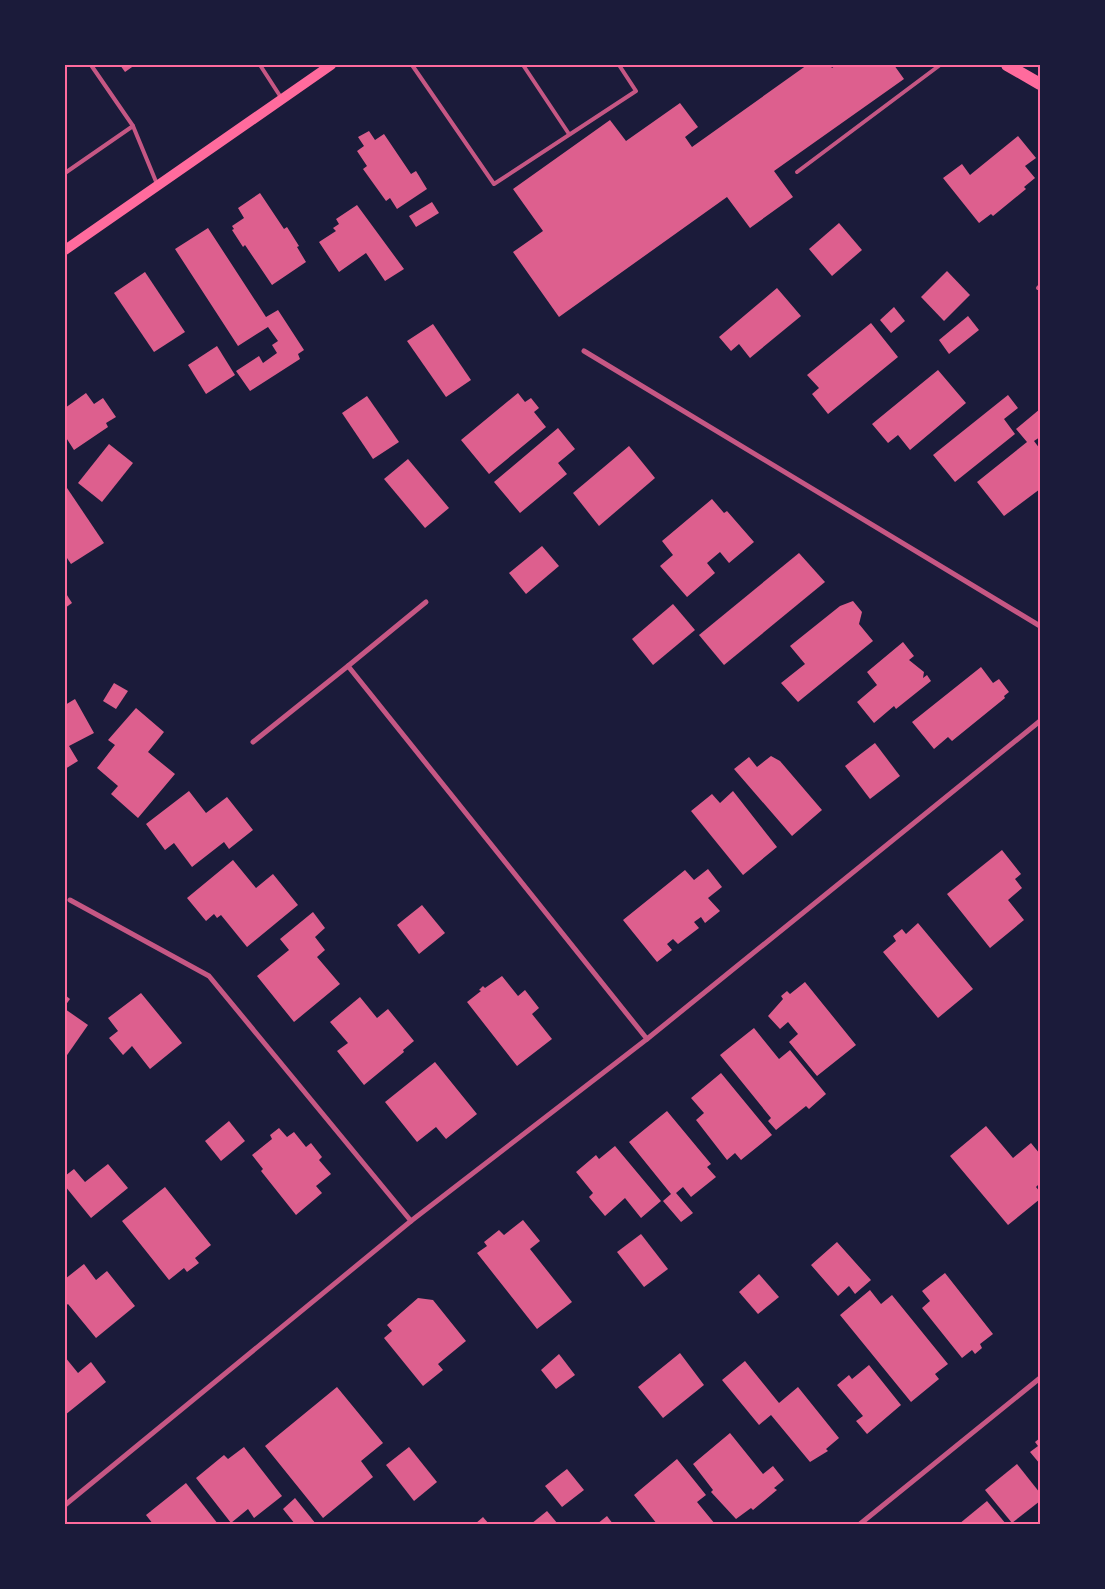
<svg xmlns="http://www.w3.org/2000/svg" width="1105" height="1589" font-family="Barlow,sans-serif">
  <rect width="100%" height="100%" fill="#1b1b3a"/>
  <g fill="#dd5f8e">
    <polygon points="120,65 135,65 125,72"/>
    <polygon points="807,65 830,65 832,68 836,65 894,65 904,79 774,171 793,197 750,228 727,197 559,317 513,252 543,231 513,189 610,120 626,141 680,103 698,127 685,137 692,147"/>
    <polygon points="369,131 375,140 384,134 411,174 416,171 427,189 397,209 390,198 386,201 363,169 367,166 357,151 364,146 358,137"/>
    <polygon points="1018,136 1036,158 1025,166 1035,178 1024,187 1026,189 993,216 991,214 979,223 943,178 962,164 970,175"/>
    <polygon points="260,193 284,229 287,227 299,246 297,247 306,262 272,285 245,245 243,247 232,230 234,229 232,226 244,218 238,208"/>
    <polygon points="432,202 439,213 416,227 409,216"/>
    <polygon points="357,205 404,269 385,281 366,253 339,272 319,242 336,231 333,228 339,224 336,219"/>
    <polygon points="839,223 862,250 832,276 809,249"/>
    <polygon points="208,228 266,317 278,310 304,350 298,354 300,359 250,391 236,371 259,356 263,363 277,353 272,345 278,341 268,327 238,346 175,249"/>
    <polygon points="947,271 970,295 944,321 921,297"/>
    <polygon points="145,272 185,332 154,352 114,293"/>
    <polygon points="777,288 801,316 750,358 739,344 731,351 719,337"/>
    <polygon points="894,307 905,321 891,333 880,320"/>
    <polygon points="968,316 979,330 949,354 939,340"/>
    <polygon points="871,323 898,357 828,414 812,394 819,388 807,375"/>
    <polygon points="433,324 471,380 446,397 407,341"/>
    <polygon points="217,346 235,375 206,394 188,365"/>
    <polygon points="938,370 966,403 910,450 898,435 888,443 872,424"/>
    <polygon points="86,393 94,404 103,398 116,417 106,423 108,427 74,450 65,436 65,408"/>
    <polygon points="518,393 525,402 531,398 539,408 534,412 546,427 489,474 461,440"/>
    <polygon points="1008,395 1018,408 1004,419 1015,434 955,482 933,455"/>
    <polygon points="367,396 399,442 373,459 342,413"/>
    <polygon points="1040,409 1040,437 1034,441 1040,449 1040,489 1004,516 977,482 1027,442 1016,429"/>
    <polygon points="558,428 575,449 558,463 567,474 520,513 494,482"/>
    <polygon points="109,444 133,463 102,502 78,483"/>
    <polygon points="629,446 655,478 599,526 573,493"/>
    <polygon points="408,459 449,508 425,528 384,479"/>
    <polygon points="65,485 104,543 71,564 65,555"/>
    <polygon points="712,499 724,513 727,511 754,542 729,563 720,552 707,563 715,573 687,597 660,566 673,555 662,541"/>
    <polygon points="542,546 559,566 526,594 509,573"/>
    <polygon points="799,553 825,582 724,665 699,635"/>
    <polygon points="65,592 72,603 65,608"/>
    <polygon points="853,601 862,612 859,624 873,641 798,702 781,683 805,664 790,646 840,606"/>
    <polygon points="673,604 695,630 653,665 632,639"/>
    <polygon points="903,642 914,656 909,660 924,672 923,678 927,675 931,681 896,709 894,706 874,723 857,702 877,685 867,672"/>
    <polygon points="981,667 993,683 999,679 1009,692 1004,696 1005,698 952,741 948,737 934,749 912,722"/>
    <polygon points="114,683 128,691 116,709 103,701"/>
    <polygon points="75,699 94,733 69,746 78,761 65,769 65,705"/>
    <polygon points="136,708 164,732 148,752 175,774 138,818 111,794 118,786 97,768 115,745 108,740"/>
    <polygon points="875,743 900,776 870,799 845,766"/>
    <polygon points="771,756 780,761 822,810 792,836 734,769 749,757 757,767"/>
    <polygon points="189,791 206,813 227,797 253,830 229,849 224,842 192,867 174,843 165,850 146,824"/>
    <polygon points="733,791 777,847 743,875 691,811 712,794 720,803"/>
    <polygon points="1002,850 1021,874 1015,879 1022,888 1008,900 1024,920 990,948 947,894"/>
    <polygon points="233,860 256,888 273,874 298,905 247,947 221,915 217,918 214,914 206,921 187,898"/>
    <polygon points="708,869 722,887 708,898 720,911 705,923 701,917 694,922 699,928 678,944 673,939 667,944 672,950 657,962 623,920 685,870 694,880"/>
    <polygon points="422,905 445,933 419,954 397,925"/>
    <polygon points="313,912 325,928 315,937 325,950 317,957 340,984 294,1022 257,976 289,950 280,939"/>
    <polygon points="918,923 973,989 938,1018 883,952 896,941 893,936 902,929 906,934"/>
    <polygon points="502,976 518,996 525,990 539,1008 532,1014 552,1039 517,1066 467,1002 481,991 479,990 483,986 485,988"/>
    <polygon points="805,982 856,1045 817,1076 789,1042 798,1034 788,1022 780,1029 768,1016 783,999 781,996 787,991 790,994"/>
    <polygon points="141,993 182,1043 150,1069 132,1046 123,1055 109,1038 118,1031 108,1018"/>
    <polygon points="65,995 70,999 65,1006"/>
    <polygon points="360,997 377,1018 388,1009 414,1041 403,1050 404,1052 364,1085 337,1051 348,1043 330,1022"/>
    <polygon points="65,1009 88,1025 65,1058"/>
    <polygon points="754,1028 779,1059 790,1050 826,1094 809,1109 806,1106 776,1130 768,1121 771,1118 720,1055"/>
    <polygon points="435,1062 477,1114 446,1139 436,1127 417,1142 385,1102"/>
    <polygon points="721,1073 772,1135 741,1160 735,1153 727,1160 696,1120 704,1113 691,1098"/>
    <polygon points="667,1111 711,1164 707,1167 716,1177 691,1197 683,1187 676,1193 693,1213 681,1222 663,1201 671,1194 629,1142"/>
    <polygon points="229,1121 245,1141 221,1161 205,1141"/>
    <polygon points="986,1126 1013,1158 1031,1143 1040,1154 1040,1183 1036,1187 1040,1192 1040,1199 1008,1225 950,1156"/>
    <polygon points="279,1128 287,1137 294,1132 306,1147 311,1143 322,1157 319,1160 331,1174 316,1186 322,1193 296,1215 261,1171 263,1169 252,1155 272,1139 270,1135"/>
    <polygon points="615,1146 661,1201 641,1218 625,1198 605,1216 589,1197 593,1193 576,1172 596,1155 599,1159"/>
    <polygon points="108,1164 128,1188 91,1218 65,1186 65,1176 74,1169 85,1182"/>
    <polygon points="165,1187 211,1245 195,1258 199,1263 187,1272 184,1268 169,1280 122,1221"/>
    <polygon points="523,1220 540,1241 530,1249 572,1302 537,1329 477,1253 487,1246 484,1242 499,1230 504,1235"/>
    <polygon points="641,1234 668,1269 644,1287 617,1252"/>
    <polygon points="837,1242 871,1280 855,1294 849,1286 838,1296 811,1265"/>
    <polygon points="84,1264 96,1280 107,1271 135,1306 96,1338 68,1304 65,1306 65,1279"/>
    <polygon points="945,1273 993,1334 980,1344 982,1348 975,1354 972,1350 962,1358 922,1308 930,1301 922,1291"/>
    <polygon points="759,1274 779,1297 758,1314 739,1292"/>
    <polygon points="870,1290 881,1304 892,1295 948,1364 935,1374 939,1379 911,1402 840,1315"/>
    <polygon points="418,1298 433,1300 466,1341 438,1364 443,1370 423,1386 384,1338 392,1331 387,1325"/>
    <polygon points="680,1353 704,1385 663,1418 638,1387"/>
    <polygon points="559,1354 575,1375 556,1389 541,1370"/>
    <polygon points="65,1357 78,1373 91,1362 106,1382 65,1415"/>
    <polygon points="745,1361 779,1403 798,1387 839,1438 826,1449 828,1451 810,1462 771,1415 759,1425 722,1380"/>
    <polygon points="869,1365 901,1405 867,1434 856,1421 863,1416 837,1385 849,1375 852,1379"/>
    <polygon points="337,1387 383,1443 361,1461 373,1477 323,1518 265,1446"/>
    <polygon points="730,1433 763,1474 773,1466 784,1480 774,1488 777,1490 753,1510 751,1508 736,1519 711,1492 713,1490 693,1464"/>
    <polygon points="1040,1438 1040,1464 1030,1452 1038,1446 1035,1442"/>
    <polygon points="244,1447 282,1496 254,1518 248,1509 231,1523 196,1478 224,1455 228,1459"/>
    <polygon points="409,1447 437,1482 414,1501 386,1465"/>
    <polygon points="677,1459 706,1495 697,1502 715,1524 657,1524 634,1495"/>
    <polygon points="1017,1464 1040,1493 1040,1501 1012,1523 985,1490"/>
    <polygon points="567,1469 584,1490 562,1507 545,1486"/>
    <polygon points="186,1483 218,1524 153,1524 146,1515"/>
    <polygon points="295,1498 316,1524 295,1524 283,1509"/>
    <polygon points="987,1501 1006,1524 959,1524"/>
    <polygon points="547,1511 558,1524 531,1524"/>
    <polygon points="607,1516 613,1524 597,1524"/>
    <polygon points="483,1517 489,1524 475,1524"/>
  </g>
  <g fill="none" stroke-linecap="round" stroke-linejoin="round">
    <g stroke="#c65784" stroke-width="4">
      <polyline points="91,65 133,126 157,184"/>
      <polyline points="260,65 282,99"/>
      <polyline points="412,65 494,184 636,91 619,65"/>
      <polyline points="523,65 569,134"/>
      <polyline points="797,172 940,65"/>
      <polyline points="65,173 133,126"/>
      <polyline points="1038,288 1040,286"/>
    </g>
    <g stroke="#c65784" stroke-width="5">
      <polyline points="584,351 1040,626"/>
      <polyline points="348,666 426,602"/>
      <polyline points="253,742 348,666 647,1039"/>
      <polyline points="70,900 209,976 411,1221"/>
      <polyline points="65,1505 411,1221 647,1039 1040,721"/>
      <polyline points="860,1524 1040,1378"/>
    </g>
    <polyline stroke="#ff6b9d" stroke-width="10" points="65,250 331,65"/>
    <polyline stroke="#ff6b9d" stroke-width="12" points="1007,65 1040,84"/>
  </g>
  <rect width="1105" height="1589" fill="none" stroke="#1b1b3a" stroke-width="132"/>
  <rect x="66" y="66" width="973" height="1457" fill="none" stroke="#ff6b9d" stroke-width="2"/>
</svg>
